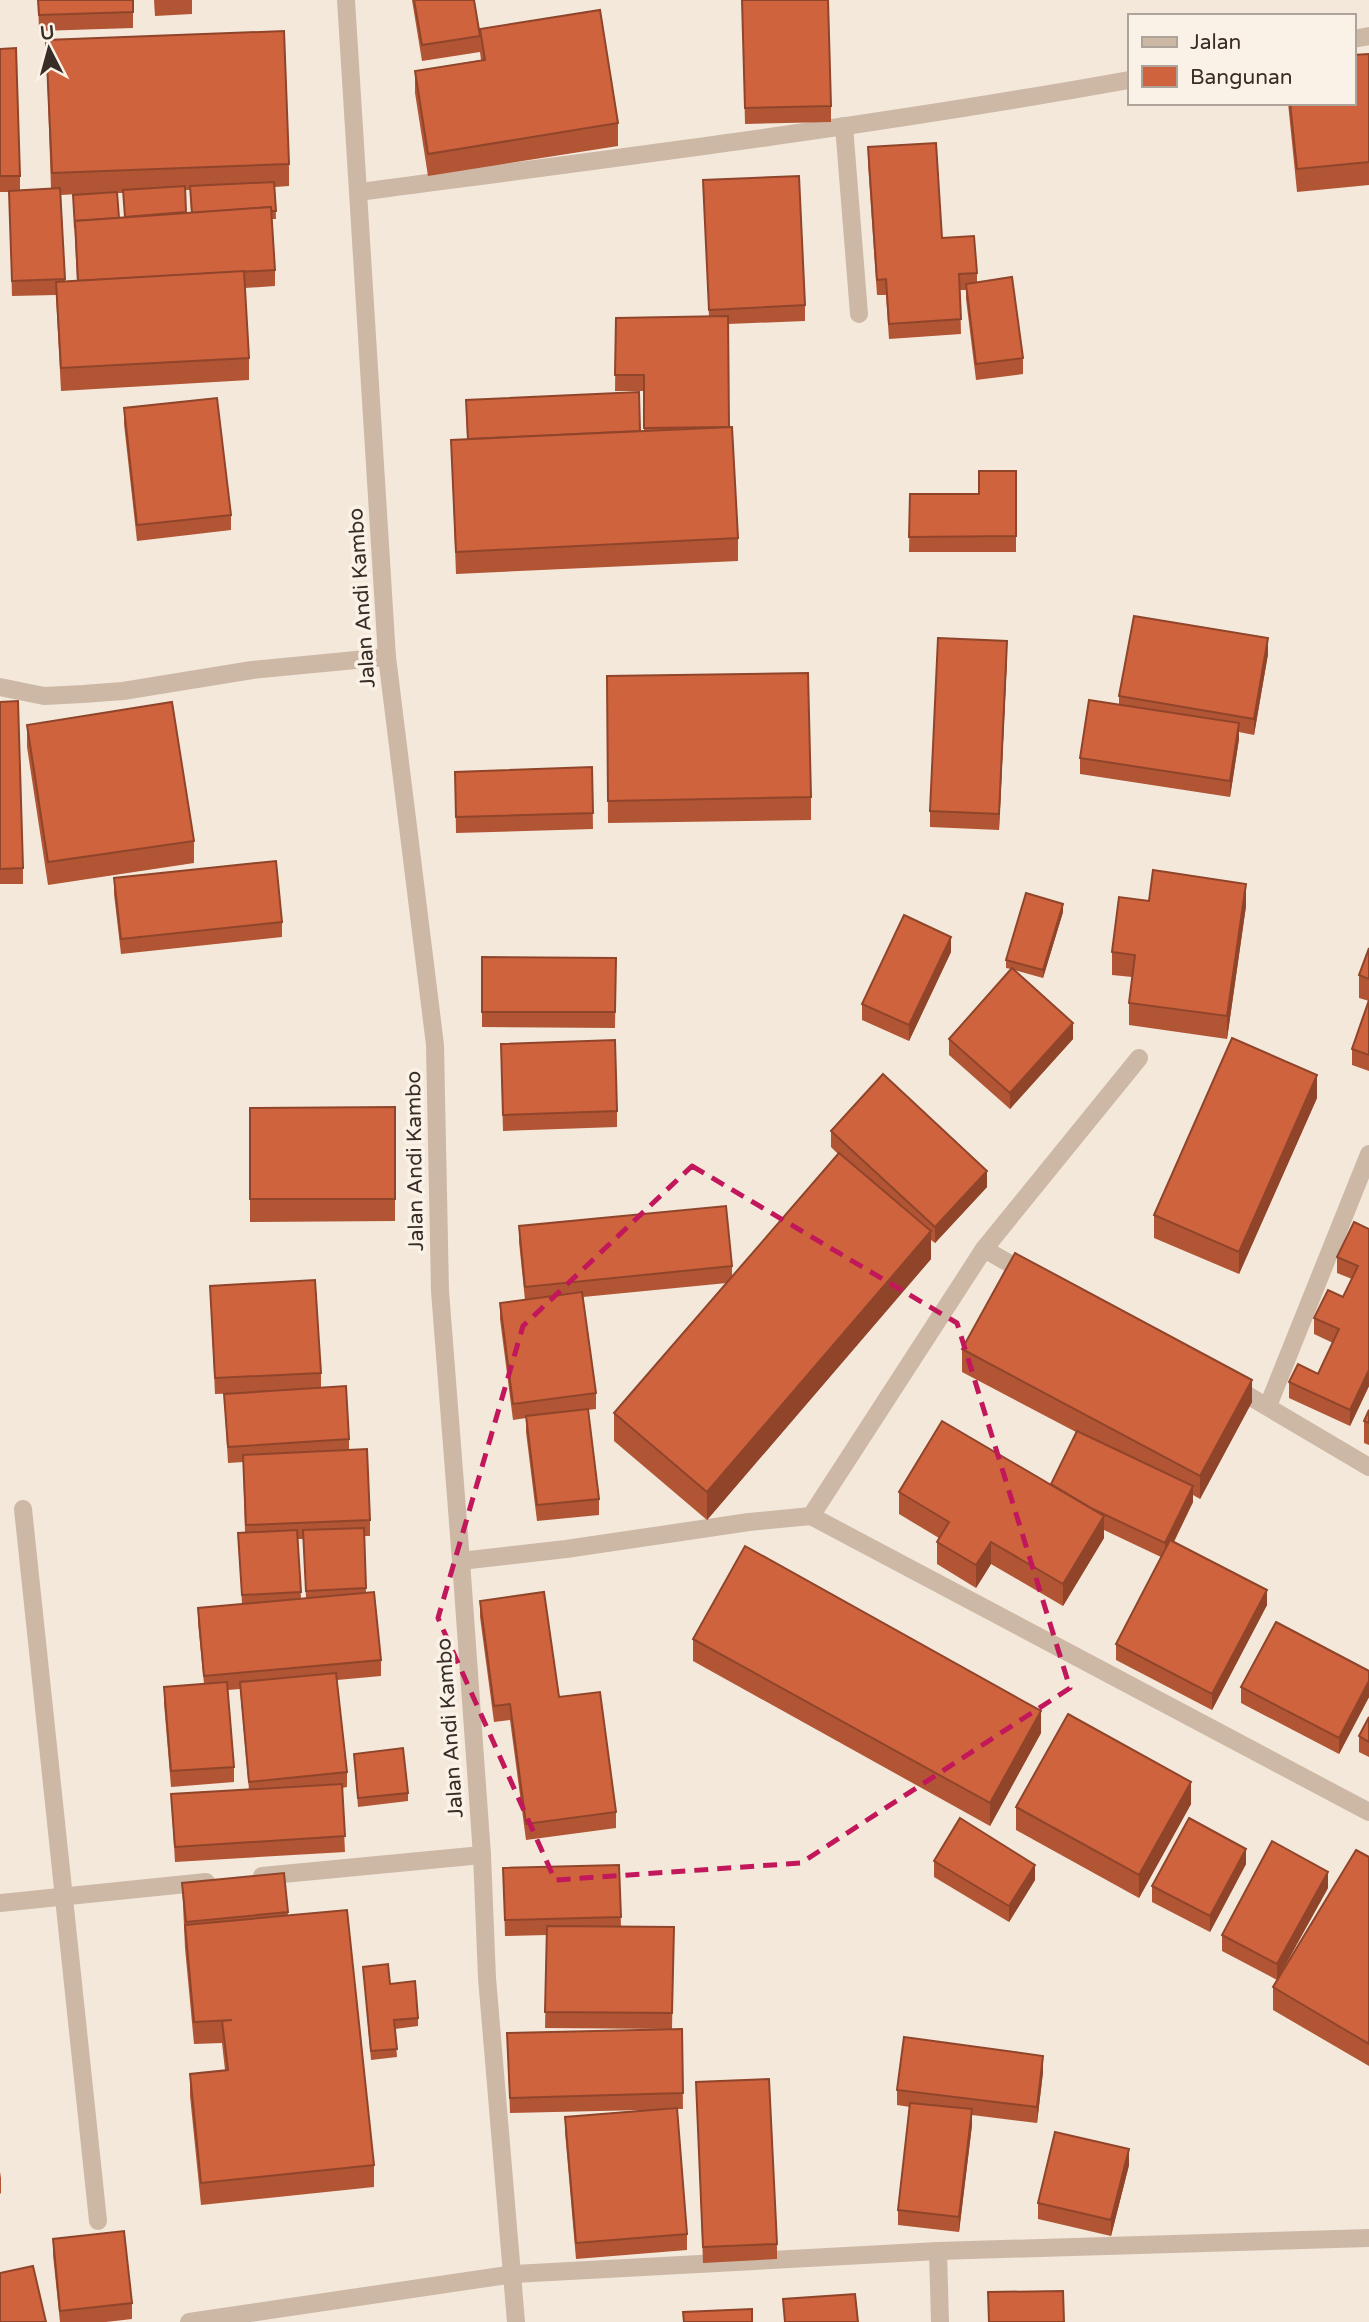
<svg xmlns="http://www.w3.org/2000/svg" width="1369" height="2322" font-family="'Varela Round',sans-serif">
  <rect width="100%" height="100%" fill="#f4e8db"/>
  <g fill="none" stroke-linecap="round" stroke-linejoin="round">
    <g stroke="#cdb8a6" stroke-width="18">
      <polyline points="1353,39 1369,36"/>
      <polyline points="844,126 859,314"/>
      <path d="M 359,192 C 616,158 874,126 1129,80"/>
      <polyline points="0,687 44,696 83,694 123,691 252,670 387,657"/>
      <polyline points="984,1249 1030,1275"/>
      <polyline points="1232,1386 1369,1467"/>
      <polyline points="1268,1406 1369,1154"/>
      <polyline points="23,1509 98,2221"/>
      <polyline points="811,1516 984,1249 1139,1058"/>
      <polyline points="461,1561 566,1549 749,1522 811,1516 1369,1812"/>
      <polyline points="262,1876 482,1855"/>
      <polyline points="0,1903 206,1882"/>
      <polyline points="938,2251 940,2322"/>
      <polyline points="189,2322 514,2274 938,2251 1369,2238"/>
    </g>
    <polyline stroke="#cdb8a6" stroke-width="18" points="346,0 387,657 435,1045 440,1291 461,1561 482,1855 487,1978 516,2322"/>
  </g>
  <g fill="#b15535" fill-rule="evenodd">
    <polygon points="38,0 133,0 133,28 39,31"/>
    <polygon points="154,0 192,0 192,14 155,16"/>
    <polygon points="412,0 474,0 480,36 480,52 422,61"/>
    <polygon points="742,0 831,106 831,122 745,124"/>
    <polygon points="480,29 618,123 618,146 428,176 415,93 415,71 481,60 480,52"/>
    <path d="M 46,40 L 289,164 L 289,186 L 275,187 L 276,219 L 272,219 L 275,270 L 275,286 L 245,288 L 249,358 L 249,380 L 61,391 L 56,295 L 12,296 L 9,192 L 0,192 L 0,49 L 20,176 L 20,191 L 51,189 ZM 185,190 L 190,190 L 191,213 L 186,213 ZM 117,193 L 123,193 L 125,217 L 119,218 ZM 78,194 L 73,195 L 77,281 L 65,281 L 61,195 Z"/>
    <polygon points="1369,54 1369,185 1297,192 1288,103 1353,103"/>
    <polygon points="868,147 942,238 977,273 977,282 1023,358 1023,374 976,380 966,299 966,290 960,290 961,334 889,339 886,295 877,295 868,163"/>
    <polygon points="703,180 805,305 805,321 728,324 729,427 738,538 738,561 456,574 451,440 467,439 466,400 644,431 644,391 615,391 616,318 709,317"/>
    <polygon points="124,408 231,515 231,530 137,541 124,424"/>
    <polygon points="1016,471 1016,552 909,552 910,494 979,494"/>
    <polygon points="1268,654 1254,735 1239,732 1239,739 1230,797 1080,774 1080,758 1119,705 1119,696"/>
    <polygon points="1007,657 999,830 930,827 930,811"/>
    <polygon points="607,676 811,797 811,820 608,823"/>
    <polygon points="0,702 23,868 23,884 0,884"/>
    <polygon points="27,725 194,841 194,863 48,885 27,747"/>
    <polygon points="592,767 593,829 456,833 455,772"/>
    <polygon points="114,878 282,922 282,937 121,954 114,894"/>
    <polygon points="1149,901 1246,906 1227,1039 1129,1025 1129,1003 1132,977 1112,975 1112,952"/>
    <polygon points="1063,912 1043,978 1014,970 1073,1039 1010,1109 949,1055 949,1039 1011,969 1006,968 1006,960"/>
    <polygon points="1369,948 1369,1071 1352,1065 1352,1049 1369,1001 1359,998 1359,975"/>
    <polygon points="951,952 909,1041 862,1020 862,1004"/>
    <polygon points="482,957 616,958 615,1028 482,1027"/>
    <polygon points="501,1060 617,1111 617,1127 503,1131"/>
    <polygon points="1317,1098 1239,1274 1154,1238 1154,1215"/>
    <polygon points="395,1107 395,1221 250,1222 250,1108"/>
    <polygon points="831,1131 987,1187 935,1243 931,1240 931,1259 707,1520 614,1441 614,1413 727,1283 583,1297 596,1393 596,1409 588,1410 599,1499 599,1515 537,1521 526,1432 526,1418 513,1420 500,1319 500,1303 525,1300 519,1242 519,1226 732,1266 732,1276 838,1154 831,1147"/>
    <polygon points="1369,1229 1369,1386 1350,1426 1289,1398 1289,1382 1318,1374 1333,1343 1314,1334 1314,1318 1343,1297 1352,1279 1337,1273 1337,1257"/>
    <path d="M 210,1286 L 321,1373 L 321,1388 L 349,1439 L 349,1450 L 370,1520 L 370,1536 L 364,1536 L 366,1593 L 381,1660 L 381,1676 L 337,1680 L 347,1772 L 347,1787 L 342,1788 L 345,1852 L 175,1862 L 171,1794 L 249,1790 L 240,1689 L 228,1690 L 234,1767 L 234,1782 L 171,1787 L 164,1703 L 164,1687 L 204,1684 L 198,1623 L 198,1608 L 242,1604 L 238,1533 L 245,1533 L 243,1462 L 228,1463 L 224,1394 L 248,1393 L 215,1394 ZM 298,1539 L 303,1539 L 306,1598 L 301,1598 Z"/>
    <polygon points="962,1349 1252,1402 1200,1499 1193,1495 1193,1502 1174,1542 1267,1605 1212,1710 1116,1660 1116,1644 1161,1557 1104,1530 1104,1538 1063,1606 991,1564 976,1588 937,1564 937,1542 939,1538 899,1514 899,1492 1051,1484 1076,1432 962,1372"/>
    <polygon points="1369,1409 1369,1445 1364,1443 1364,1421"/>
    <polygon points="480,1601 559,1697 616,1812 616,1828 526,1840 510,1720 494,1722 480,1617"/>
    <polygon points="693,1639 1041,1733 990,1826 693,1661"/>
    <polygon points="1369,1671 1369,1697 1339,1754 1241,1703 1241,1687"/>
    <polygon points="1369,1717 1369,1757 1359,1752 1359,1736"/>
    <polygon points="354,1754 408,1793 408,1801 358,1807"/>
    <polygon points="1191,1804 1139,1898 1016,1830 1016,1807"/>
    <polygon points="1369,1857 1369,2066 1273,2010 1273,1987"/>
    <polygon points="934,1861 1035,1880 1009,1922 934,1877"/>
    <polygon points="1246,1864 1210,1932 1152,1902 1152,1886"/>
    <polygon points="619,1865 621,1926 674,1927 672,2029 545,2028 547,1935 505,1936 503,1868"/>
    <polygon points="284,1873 288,1915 374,2165 374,2187 201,2205 190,2096 190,2074 225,2070 222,2043 194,2044 185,1948 182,1883"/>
    <polygon points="1328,1888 1277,1980 1222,1951 1222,1935"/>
    <polygon points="363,1967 390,1984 418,2018 418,2026 395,2029 397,2057 371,2060"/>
    <polygon points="682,2029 683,2109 677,2109 687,2234 687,2250 576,2259 565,2132 565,2117 643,2110 510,2113 507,2033"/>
    <polygon points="1043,2072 1037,2123 972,2115 972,2125 959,2232 898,2225 898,2210 910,2107 897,2105 897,2090"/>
    <polygon points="696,2082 777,2244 777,2259 703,2263"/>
    <polygon points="1129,2165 1111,2236 1038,2219 1038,2203"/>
    <polygon points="0,2172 1,2178 1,2193 0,2194"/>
    <polygon points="53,2239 132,2303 132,2319 106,2322 60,2322 53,2255"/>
  </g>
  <g fill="#90452b">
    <polygon points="1268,638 1268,654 1254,735 1254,719"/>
    <polygon points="1007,641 1007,657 999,830 999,814"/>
    <polygon points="1239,723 1239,739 1230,797 1230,781"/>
    <polygon points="1246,884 1246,906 1227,1039 1227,1016"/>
    <polygon points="1063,904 1063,912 1043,978 1043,970"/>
    <polygon points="951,937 951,952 909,1041 909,1025"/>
    <polygon points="1073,1023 1073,1039 1010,1109 1010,1093"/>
    <polygon points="1317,1075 1317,1098 1239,1274 1239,1252"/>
    <polygon points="987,1171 987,1187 935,1243 935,1227"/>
    <polygon points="931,1231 931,1259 707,1520 707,1492"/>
    <polygon points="1369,1370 1369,1386 1350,1426 1350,1410"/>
    <polygon points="1252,1380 1252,1402 1200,1499 1200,1476"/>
    <polygon points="1193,1486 1193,1502 1165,1559 1165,1543"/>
    <polygon points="1104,1516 1104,1538 1063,1606 1063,1584"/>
    <polygon points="991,1542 991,1564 976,1588 976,1565"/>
    <polygon points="1267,1590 1267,1605 1212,1710 1212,1694"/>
    <polygon points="1369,1681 1369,1697 1339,1754 1339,1738"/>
    <polygon points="1041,1711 1041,1733 990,1826 990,1803"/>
    <polygon points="1191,1782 1191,1804 1139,1898 1139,1875"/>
    <polygon points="1246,1849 1246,1864 1210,1932 1210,1916"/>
    <polygon points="1035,1865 1035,1880 1009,1922 1009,1906"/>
    <polygon points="1328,1872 1328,1888 1277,1980 1277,1964"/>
    <polygon points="1043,2056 1043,2072 1037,2123 1037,2107"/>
    <polygon points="972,2109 972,2125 959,2232 959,2217"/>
    <polygon points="1129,2149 1129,2165 1111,2236 1111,2220"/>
  </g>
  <g fill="#ce633e" stroke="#90452b" stroke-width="2">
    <polygon points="38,0 133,0 133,12 39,15"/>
    <polygon points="414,0 474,0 480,36 422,45"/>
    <polygon points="742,0 828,0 831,106 745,108"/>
    <polygon points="600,10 618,123 428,154 415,71 485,60 480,29"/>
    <polygon points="284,31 289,164 52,173 46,40"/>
    <polygon points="16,48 20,176 0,176 0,49"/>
    <polygon points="1369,54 1369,162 1297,169 1290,103 1353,103 1353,55"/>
    <polygon points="936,143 942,238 974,236 977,273 959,274 961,319 889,324 886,279 877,280 868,147"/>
    <polygon points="799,176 805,305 709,310 703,180"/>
    <polygon points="274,182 276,211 271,211 271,207 192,213 190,186"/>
    <polygon points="185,186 186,212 125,217 123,190"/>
    <polygon points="60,188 65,279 12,281 9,191"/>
    <polygon points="117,192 119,218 75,221 75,228 73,195"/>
    <polygon points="271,207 275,270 78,281 75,221"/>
    <polygon points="244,271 249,358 61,368 56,282"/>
    <polygon points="1012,277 1023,358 976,364 966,284"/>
    <polygon points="728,316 729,427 644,428 644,375 615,375 616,318"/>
    <polygon points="639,392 640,431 468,439 466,400"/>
    <polygon points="217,398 231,515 137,525 124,408"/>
    <polygon points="732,427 738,538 456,552 451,440"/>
    <polygon points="979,471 1016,471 1016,536 909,537 910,494 979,494"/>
    <polygon points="1134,616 1268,638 1254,719 1119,696"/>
    <polygon points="938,638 1007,641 999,814 930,811"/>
    <polygon points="808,673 811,797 608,801 607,676"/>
    <polygon points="1089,700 1239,723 1230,781 1080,758"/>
    <polygon points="18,701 23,868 0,869 0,702"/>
    <polygon points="172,702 194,841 48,862 27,725"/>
    <polygon points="592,767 593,813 456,817 455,772"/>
    <polygon points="276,861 282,922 121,939 114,878"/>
    <polygon points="1153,870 1246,884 1227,1016 1129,1003 1135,955 1112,952 1119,897 1149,901"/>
    <polygon points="1026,893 1063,904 1043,970 1006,960"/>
    <polygon points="904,915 951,937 909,1025 862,1004"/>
    <polygon points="1369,948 1369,979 1359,975"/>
    <polygon points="482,957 616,958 615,1012 482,1012"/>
    <polygon points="1012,968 1073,1023 1010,1093 949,1039"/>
    <polygon points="1369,1000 1369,1055 1352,1049"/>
    <polygon points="1232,1038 1317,1075 1239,1252 1154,1215"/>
    <polygon points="615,1040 617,1111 503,1115 501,1044"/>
    <polygon points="883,1074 987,1171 935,1227 831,1131"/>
    <polygon points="395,1107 395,1199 250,1199 250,1108"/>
    <polygon points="839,1153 931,1231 707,1492 614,1413"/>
    <polygon points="726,1206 732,1266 525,1287 519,1226"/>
    <polygon points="1354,1222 1369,1229 1369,1370 1350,1410 1289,1382 1298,1364 1318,1374 1339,1329 1314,1318 1328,1290 1343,1297 1358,1266 1337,1257"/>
    <polygon points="1015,1253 1252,1380 1200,1476 962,1349"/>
    <polygon points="315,1280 321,1373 215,1378 210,1286"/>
    <polygon points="582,1292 596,1393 513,1404 500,1303"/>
    <polygon points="346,1386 349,1439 228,1447 224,1394"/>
    <polygon points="588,1409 599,1499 537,1505 526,1416"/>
    <polygon points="1369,1410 1369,1423 1364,1421"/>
    <polygon points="942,1421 1104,1516 1063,1584 991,1542 976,1565 937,1542 949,1522 899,1492"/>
    <polygon points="1077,1431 1193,1486 1165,1543 1093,1509 1051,1484"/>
    <polygon points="367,1449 370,1520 246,1525 243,1455"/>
    <polygon points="364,1528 366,1588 306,1591 303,1530"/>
    <polygon points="297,1530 301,1592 242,1595 238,1533"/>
    <polygon points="1170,1540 1267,1590 1212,1694 1116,1644"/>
    <polygon points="745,1546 1041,1711 990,1803 693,1639"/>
    <polygon points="374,1592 381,1660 204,1676 198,1608"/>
    <polygon points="544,1592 559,1697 600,1692 616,1812 526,1824 510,1704 494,1706 480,1601"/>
    <polygon points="1276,1622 1369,1671 1369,1681 1339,1738 1241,1687"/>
    <polygon points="336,1673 347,1772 249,1782 240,1682"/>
    <polygon points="227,1682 234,1767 171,1771 164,1687"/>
    <polygon points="1068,1714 1191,1782 1139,1875 1016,1807"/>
    <polygon points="1369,1717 1369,1742 1359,1736"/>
    <polygon points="403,1748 408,1793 358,1798 354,1754"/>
    <polygon points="342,1784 345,1836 175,1847 171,1794"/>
    <polygon points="960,1818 1035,1865 1009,1906 934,1861"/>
    <polygon points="1189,1818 1246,1849 1210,1916 1152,1886"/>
    <polygon points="1272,1841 1328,1872 1277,1964 1222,1935"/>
    <polygon points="1356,1850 1369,1857 1369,2044 1273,1987"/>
    <polygon points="619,1865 621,1917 505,1920 503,1868"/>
    <polygon points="284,1873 288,1912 186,1922 182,1883"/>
    <polygon points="347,1910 374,2165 201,2183 190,2074 228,2070 222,2021 232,2020 194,2022 185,1925"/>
    <polygon points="547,1926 674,1927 672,2013 545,2012"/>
    <polygon points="388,1964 390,1984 415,1981 418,2018 394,2020 397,2049 371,2051 363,1967"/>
    <polygon points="682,2029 683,2093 510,2098 507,2033"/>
    <polygon points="904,2037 1043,2056 1037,2107 897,2090"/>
    <polygon points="769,2079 777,2244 703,2247 696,2082"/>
    <polygon points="910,2103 972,2109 959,2217 898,2210"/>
    <polygon points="677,2108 687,2234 576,2243 565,2117"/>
    <polygon points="1055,2132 1129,2149 1111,2220 1038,2203"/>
    <polygon points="124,2231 132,2303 60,2311 53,2239"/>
    <polygon points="33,2266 46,2322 0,2322 0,2273"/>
    <polygon points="1063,2291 1064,2322 989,2322 988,2292"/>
    <polygon points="855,2294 858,2322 785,2322 783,2299"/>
    <polygon points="752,2309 752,2322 684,2322 683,2312"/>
  </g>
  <path fill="none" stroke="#c2185b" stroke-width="5" stroke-dasharray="14 9" stroke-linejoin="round" d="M 692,1166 L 957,1323 L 1070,1688 L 801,1863 L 555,1880 L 438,1618 L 523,1326 Z"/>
  <g text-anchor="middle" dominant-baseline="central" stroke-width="7" stroke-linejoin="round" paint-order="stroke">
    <g font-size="21" fill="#382d27" stroke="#fbf2e7">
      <text transform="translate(362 598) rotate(-94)">Jalan Andi Kambo</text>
      <text transform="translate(415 1161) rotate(-91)">Jalan Andi Kambo</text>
      <text transform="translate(450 1728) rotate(-94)">Jalan Andi Kambo</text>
    </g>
  </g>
  <rect x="1128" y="14" width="228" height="91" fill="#fbf2e7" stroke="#ada39a" stroke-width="2"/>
  <rect x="1142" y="37" width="35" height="10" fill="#cdb8a6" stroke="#ada39a" stroke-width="2"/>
  <text x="1190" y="49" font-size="21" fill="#382d27">Jalan</text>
  <rect x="1142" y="66" width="35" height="21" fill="#ce633e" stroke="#ada39a" stroke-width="2"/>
  <text x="1190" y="84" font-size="21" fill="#382d27">Bangunan</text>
  <g transform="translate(49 49) rotate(354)" stroke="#fbf2e7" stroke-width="5" paint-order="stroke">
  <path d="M0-5L12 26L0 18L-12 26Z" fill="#382d27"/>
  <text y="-10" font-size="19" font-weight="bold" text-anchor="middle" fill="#382d27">U</text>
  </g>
</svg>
